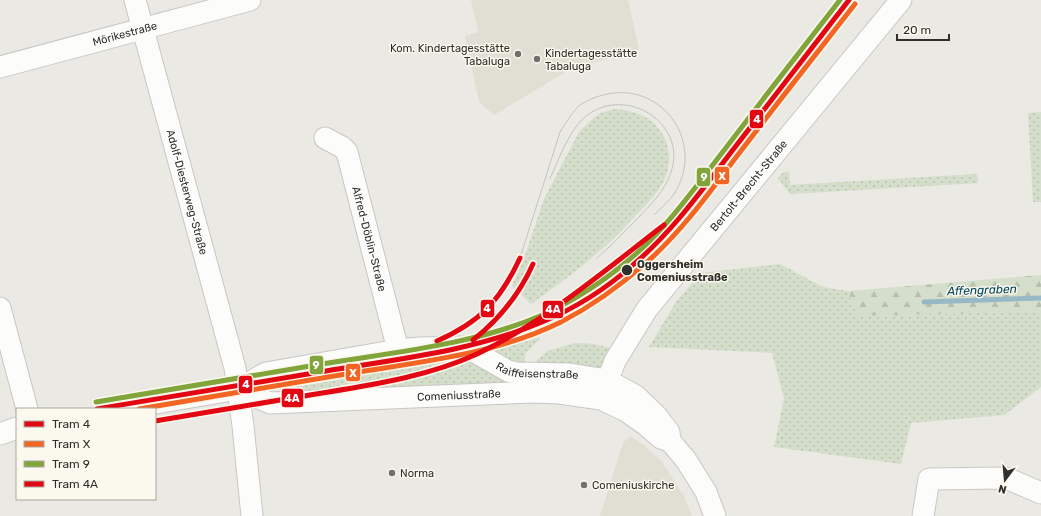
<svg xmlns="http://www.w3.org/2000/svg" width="1041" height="516" font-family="Rubik,sans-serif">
  <defs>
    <pattern id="grass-dots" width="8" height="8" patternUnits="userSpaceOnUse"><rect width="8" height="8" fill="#d5deca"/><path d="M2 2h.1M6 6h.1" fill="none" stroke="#b7bfae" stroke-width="1.8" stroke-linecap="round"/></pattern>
    <pattern id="forest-firs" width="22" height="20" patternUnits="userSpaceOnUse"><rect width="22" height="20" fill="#d5deca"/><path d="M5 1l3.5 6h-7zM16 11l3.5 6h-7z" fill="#b7bfae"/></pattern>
  </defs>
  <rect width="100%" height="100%" fill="#eae9e4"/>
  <g fill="#e1ded3">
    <polygon points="471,0 628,0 639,49 569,70 494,115 479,102 465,36 478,32"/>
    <polygon points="630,436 645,446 662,462 684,496 692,516 600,516 623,443"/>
  </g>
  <g fill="url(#grass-dots)">
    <path d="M 615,109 C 637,111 654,117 664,137 C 670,149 671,163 666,176 C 660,191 649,202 637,214 C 624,228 611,242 596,254 C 576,272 553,288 531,304 L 512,286 L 524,258 L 544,199 L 579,132 L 589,122 L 600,113 Z"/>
    <polygon points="1041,112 1041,202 1033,202 1028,113"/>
    <polygon points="783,172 789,172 790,185 977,174 978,183 790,194 778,178"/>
    <polygon points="780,264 823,287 848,291 858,316 1041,311 1041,387 1004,415 911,423 901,464 774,447 784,398 772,353 649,347 676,302 701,273"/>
    <polygon points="539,338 540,339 525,354 525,366 518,366 490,351"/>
    <path d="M 575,343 C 588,343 599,344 611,349 L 605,362 L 598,369 L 538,366 L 537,360 L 548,351 Z"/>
    <polygon points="469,358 515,380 508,387 500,382 290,393 289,388"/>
  </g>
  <polygon fill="url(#forest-firs)" points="1041,275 1041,311 858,316 848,291"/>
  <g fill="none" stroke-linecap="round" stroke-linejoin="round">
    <polyline stroke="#97b9c7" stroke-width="5" points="924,302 1041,298"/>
    <g stroke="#c8c7c3" stroke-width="23">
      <g id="street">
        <path id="s1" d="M 135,0 L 235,368 L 243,426 L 252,516"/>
        <path id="s2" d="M 0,67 L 250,0"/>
        <path id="s3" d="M 325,138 L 342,147 L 347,152 L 398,350"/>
        <polyline points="0,308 27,409"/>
        <path id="s4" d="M 238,389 L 270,403 L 533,392 L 559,393 L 601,399 L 626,411 L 646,425 L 661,438 L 670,441 L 686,460 L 706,492 L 715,516"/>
        <path id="s5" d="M 603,393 L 615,361 L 647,309 L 901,0"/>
        <path id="s6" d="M 121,409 L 238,389 L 266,373 L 398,350 L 420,348 L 461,347 L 473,351 L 508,371 L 516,373 L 570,374 L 607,380 L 636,396 L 655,414 L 669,432 L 670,441"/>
        <polyline points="0,434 17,428"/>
        <polyline points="923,516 929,479 1006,478 1041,493"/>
      </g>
    </g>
    <use href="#street" stroke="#fcfcfb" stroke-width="21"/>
    <g stroke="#c2c2c0" stroke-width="1">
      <path d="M 550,178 C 561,156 570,125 592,112 C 633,88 687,127 671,172 C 665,191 651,204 638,218 C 624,232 611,246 596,259"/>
      <path d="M 520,258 L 560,132 C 566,123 572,112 580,105 C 586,101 595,97 603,95 C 659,80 704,138 677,189 C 672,199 662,207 655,214"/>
    </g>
    <g stroke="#fbf8ee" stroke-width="8">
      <g id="tram-1">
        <path d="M 437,341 C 480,322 500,301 520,258"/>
        <path d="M 97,409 C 173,396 249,384 326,371 C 398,359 474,351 542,322 C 576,308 607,288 634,264 C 672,232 702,190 732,151 C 771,100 810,50 849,0"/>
      </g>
    </g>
    <g stroke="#fbf8ee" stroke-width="8">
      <path id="tram-2" d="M 139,409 C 208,397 277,386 346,374 C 418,362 494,355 561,322 C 592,306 621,285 647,262 C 682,231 709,193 737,156 C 776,105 815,55 855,4"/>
    </g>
    <g stroke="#fbf8ee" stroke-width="8">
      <path id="tram-3" d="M 96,402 C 171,390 246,377 322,364 C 395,352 472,345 540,316 C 576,300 609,278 638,252 C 671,222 697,185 725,149 C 763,99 801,50 840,0"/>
    </g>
    <g stroke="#fbf8ee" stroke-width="8">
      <g id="tram-4">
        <path d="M 473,340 C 500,319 519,295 533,264"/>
        <path d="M 155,421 C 209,412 262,403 316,394 C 371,385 427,377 477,354 C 546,321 604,271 664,225"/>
      </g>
    </g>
    <use href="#tram-1" stroke="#e30613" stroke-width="5"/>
    <use href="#tram-2" stroke="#f26522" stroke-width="5"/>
    <use href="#tram-3" stroke="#81a53a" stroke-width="5"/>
    <use href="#tram-4" stroke="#e30613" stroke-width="5"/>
  </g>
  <g fill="#71706c" stroke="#fbf8ee" stroke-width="1.5">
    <circle cx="518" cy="54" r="4"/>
    <circle cx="537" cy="59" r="4"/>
    <circle cx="392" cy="473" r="4"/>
    <circle cx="584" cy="485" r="4"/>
  </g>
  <circle fill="#302f2c" stroke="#fbf8ee" stroke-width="1.5" cx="627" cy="270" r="6"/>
  <g text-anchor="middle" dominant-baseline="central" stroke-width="3" stroke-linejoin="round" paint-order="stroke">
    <g font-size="11" fill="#302f2c" stroke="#fbf8ee">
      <text stroke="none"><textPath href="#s2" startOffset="129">Mörikestraße</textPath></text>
      <text stroke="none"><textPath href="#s5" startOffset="255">Bertolt-Brecht-Straße</textPath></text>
      <text stroke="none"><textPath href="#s1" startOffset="199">Adolf-Diesterweg-Straße</textPath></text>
      <text stroke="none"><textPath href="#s3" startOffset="116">Alfred-Döblin-Straße</textPath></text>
      <text stroke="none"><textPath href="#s6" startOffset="430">Raiffeisenstraße</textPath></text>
      <text stroke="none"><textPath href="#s4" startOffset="224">Comeniusstraße</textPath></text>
    </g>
    <g font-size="11" fill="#302f2c" stroke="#fbf8ee" text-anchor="start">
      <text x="510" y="48" text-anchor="end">Kom. Kindertagesstätte<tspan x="510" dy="13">Tabaluga</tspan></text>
      <text x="545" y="53">Kindertagesstätte<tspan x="545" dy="13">Tabaluga</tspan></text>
      <text x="400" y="473">Norma</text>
      <text x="592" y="485">Comeniuskirche</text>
    </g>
    <g font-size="11" font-weight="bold" fill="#302f2c" stroke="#fbf8ee" text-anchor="start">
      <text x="637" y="264">Oggersheim<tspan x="637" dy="13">Comeniusstraße</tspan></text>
    </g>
    <g font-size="12" font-style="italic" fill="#00465e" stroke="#fbf8ee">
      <text transform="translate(982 290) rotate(-2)">Affengraben</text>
    </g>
  </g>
  <g stroke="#fbf8ee" stroke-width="1.5">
    <rect x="749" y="109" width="15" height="20" rx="4" fill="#e30613"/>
    <rect x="714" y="166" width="16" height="19" rx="4" fill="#f26522"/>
    <rect x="696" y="167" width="15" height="20" rx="4" fill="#81a53a"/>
    <rect x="480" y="299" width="15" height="19" rx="4" fill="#e30613"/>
    <rect x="542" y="300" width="22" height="19" rx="4" fill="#e30613"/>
    <rect x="309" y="355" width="15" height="20" rx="4" fill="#81a53a"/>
    <rect x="345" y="363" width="16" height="19" rx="4" fill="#f26522"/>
    <rect x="238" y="375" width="15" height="19" rx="4" fill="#e30613"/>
    <rect x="281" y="388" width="23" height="20" rx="4" fill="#e30613"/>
  </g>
  <g font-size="11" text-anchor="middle" font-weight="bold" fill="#fff">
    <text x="757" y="123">4</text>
    <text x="722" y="180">X</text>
    <text x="704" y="181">9</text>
    <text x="487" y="312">4</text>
    <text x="553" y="313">4A</text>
    <text x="316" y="369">9</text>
    <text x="353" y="377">X</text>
    <text x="246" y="388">4</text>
    <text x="292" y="402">4A</text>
  </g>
  <rect x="16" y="408" width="140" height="92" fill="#fbf8ee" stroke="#aaa8a0"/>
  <rect x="24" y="421" width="20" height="6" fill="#e30613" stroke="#aaa8a0"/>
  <text x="52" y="428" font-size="12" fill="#302f2c">Tram 4</text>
  <rect x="24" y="441" width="20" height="6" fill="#f26522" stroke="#aaa8a0"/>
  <text x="52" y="448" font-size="12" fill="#302f2c">Tram X</text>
  <rect x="24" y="461" width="20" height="6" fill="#81a53a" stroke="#aaa8a0"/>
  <text x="52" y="468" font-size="12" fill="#302f2c">Tram 9</text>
  <rect x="24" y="481" width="20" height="6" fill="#e30613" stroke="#aaa8a0"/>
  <text x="52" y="488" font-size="12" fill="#302f2c">Tram 4A</text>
  <g transform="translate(1005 480) rotate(196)" stroke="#fbf8ee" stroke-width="3" paint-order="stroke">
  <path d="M0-3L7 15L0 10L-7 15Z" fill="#302f2c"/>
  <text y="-6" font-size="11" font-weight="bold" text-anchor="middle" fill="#302f2c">N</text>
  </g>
  <path d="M897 34v6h52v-6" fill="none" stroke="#302f2c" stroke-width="2"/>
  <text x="903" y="34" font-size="12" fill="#302f2c" stroke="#fbf8ee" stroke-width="3" paint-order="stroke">20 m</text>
</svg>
